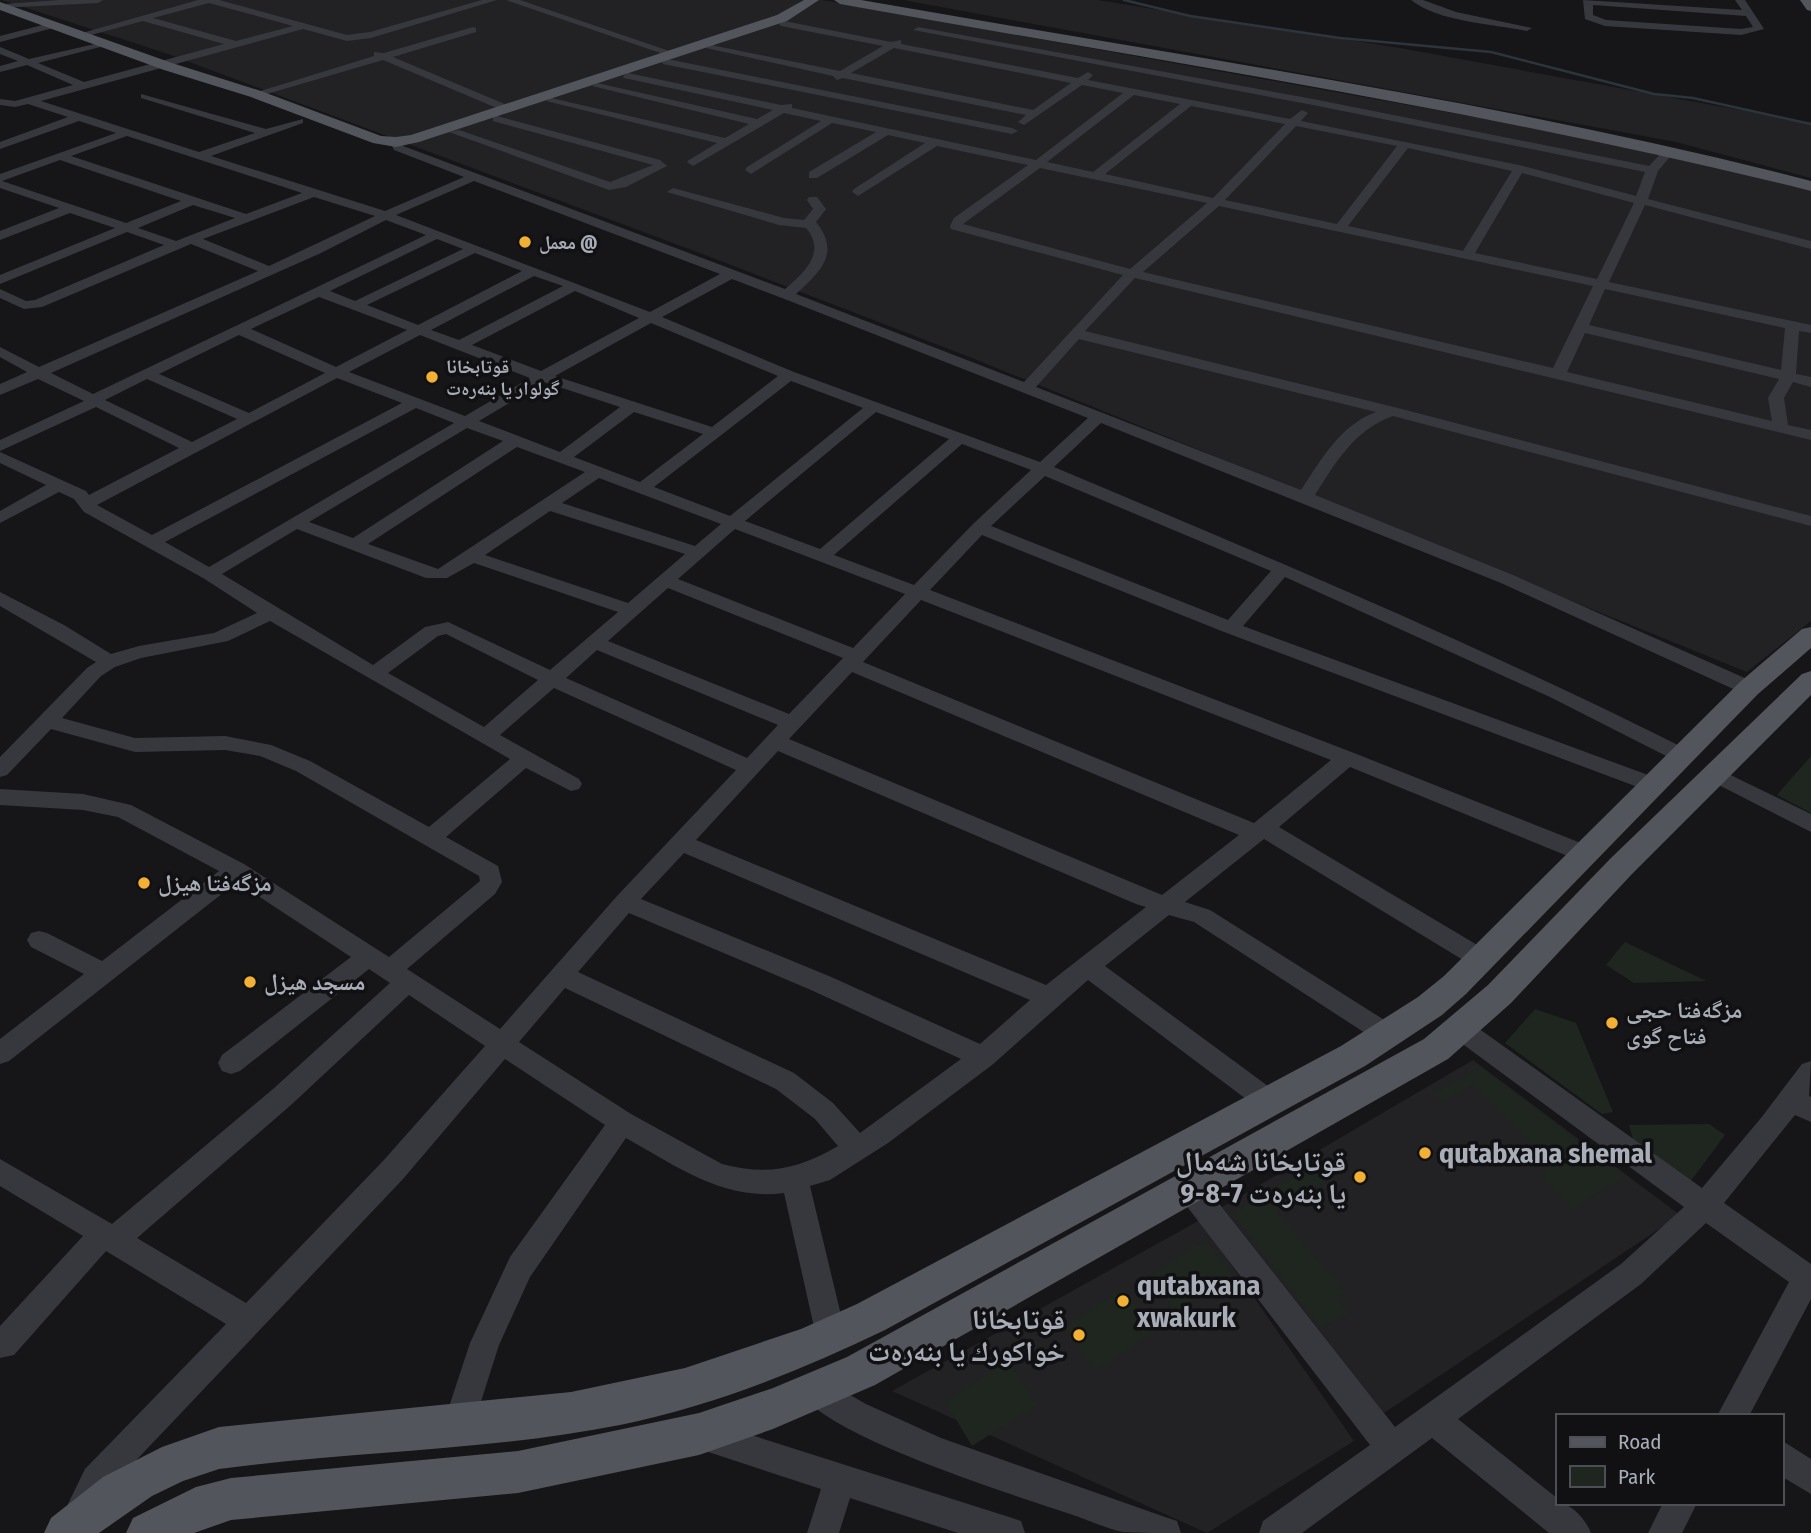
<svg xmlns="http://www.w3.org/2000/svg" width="1811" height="1533" font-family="'Fira Sans Condensed','Noto Naskh Arabic',sans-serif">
  <rect width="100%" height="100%" fill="#161618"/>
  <g fill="#222225">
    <polygon points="2,0 822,0 1687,155 1811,189 1811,621 1747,672 972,358 713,258 168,54"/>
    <polygon points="903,0 1097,0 1394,47 1811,123 1811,178 1676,142"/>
    <polygon points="1473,1060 1680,1215 1384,1413 1222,1207"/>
    <polygon points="1200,1220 1354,1441 1207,1533 892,1391"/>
  </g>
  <g fill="#1e261f">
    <polygon points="1811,756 1811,813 1777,795"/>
    <polygon points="1625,942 1706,981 1634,983 1606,965"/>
    <polygon points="1535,1009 1576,1023 1613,1112 1602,1114 1505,1043"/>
    <polygon points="1481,1067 1625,1177 1577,1205 1575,1210 1540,1175 1553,1165 1473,1084 1442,1101 1434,1093"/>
    <polygon points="1709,1124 1725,1135 1690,1182 1633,1139 1629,1125"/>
    <polygon points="1325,1158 1339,1174 1276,1212 1345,1291 1336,1296 1349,1313 1320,1327 1233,1214"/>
    <polygon points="1205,1241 1233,1275 1176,1312 1149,1276"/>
    <polygon points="1123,1288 1156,1331 1095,1371 1065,1327"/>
    <polygon points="1009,1362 1037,1405 972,1446 945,1401"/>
  </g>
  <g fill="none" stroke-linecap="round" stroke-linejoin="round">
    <polyline stroke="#2c353c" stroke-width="2.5" points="1124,0 1190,16 1340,38 1491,52 1654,94 1693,98 1811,124"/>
    <g fill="#37383d" fill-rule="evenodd">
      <polygon points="60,0 103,0 98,3 0,8 4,4"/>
      <path d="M 198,0 L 219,0 L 347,35 L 370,32 L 482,0 L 497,0 L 371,38 L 347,41 L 303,29 L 41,101 L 199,152 L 255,133 L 141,98 L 141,94 L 266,129 L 303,119 L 303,123 L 211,156 L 385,211 L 464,177 L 394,150 L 390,142 L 400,140 L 403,146 L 785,289 C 804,273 827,252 806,228 L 779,225 L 667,192 L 673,188 L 784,218 L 804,220 L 813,209 L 807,200 L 809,197 L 817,197 L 826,209 L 816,222 C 841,253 821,271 796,294 L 1024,382 L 1123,275 L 951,229 L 950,226 L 954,218 L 1028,165 L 937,146 L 858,196 L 852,192 L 854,189 L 925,143 L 888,135 L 817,178 L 809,178 L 809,172 L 876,132 L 832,123 L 751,174 L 745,170 L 747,167 L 821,121 L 784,113 L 693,166 L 687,162 L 689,160 L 717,143 L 546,101 L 551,98 L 725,138 L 749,124 L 592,86 L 597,83 L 757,119 L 773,110 L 624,78 L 623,76 L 628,73 L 781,105 L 792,104 L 792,108 L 1036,160 L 1123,93 L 1082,85 L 1024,125 L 1018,122 L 1026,115 L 843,78 L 837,80 L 833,76 L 706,48 L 711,45 L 840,71 L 883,46 L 781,26 L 779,24 L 784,21 L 891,42 L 901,40 L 901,44 L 1078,78 L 1088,72 L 1093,75 L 1088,80 L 1290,119 L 1302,110 L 1308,113 L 1301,121 L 1519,165 L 1636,196 L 1645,172 L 1313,105 L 913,30 L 918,27 L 1313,99 L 1649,166 L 1666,148 L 1674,148 L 1674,152 L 1658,171 L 1648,199 L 1811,241 L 1811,249 L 1645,205 L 1609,282 L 1811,325 L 1811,333 L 1799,331 L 1796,374 L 1811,377 L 1811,387 L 1793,382 L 1784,398 L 1788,425 L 1811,430 L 1811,440 L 1135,278 L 1085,331 L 1398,408 L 1811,516 L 1811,526 L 1393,416 C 1354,430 1336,462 1315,495 L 1513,575 L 1756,683 L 1759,688 L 1756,693 L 1742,693 L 1501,583 L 1101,423 L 1054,467 C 1268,557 1481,646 1688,750 L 1691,755 L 1688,760 L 1681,762 L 1674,760 L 1550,697 L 1285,577 L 1243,626 L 1659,779 L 1662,784 L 1659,789 L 1651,791 L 1643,789 L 1224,632 L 982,535 L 930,590 L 1354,753 L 1591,847 L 1594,853 L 1591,859 L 1583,861 L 1575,859 L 1350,767 L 1279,827 L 1489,952 L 1493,959 L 1489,966 L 1481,968 L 1473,966 L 1264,839 L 1185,902 L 1210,910 L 1397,1028 L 1401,1035 L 1397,1042 L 1388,1045 L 1379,1042 L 1194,922 L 1169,915 L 1105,966 L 1276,1092 L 1280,1100 L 1276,1108 L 1267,1111 L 1258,1108 L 1088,980 L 992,1065 L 888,1143 L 830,1180 L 810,1186 L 846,1336 L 841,1346 L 831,1351 L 821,1346 L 816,1336 L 784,1193 C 724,1201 676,1166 626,1138 L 530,1277 L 499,1345 L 470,1436 L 459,1441 L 448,1436 L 443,1425 L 470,1343 L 510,1257 L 605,1125 L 505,1059 L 403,1179 L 107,1491 L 93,1519 L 82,1524 L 71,1519 L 66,1508 L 85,1469 L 226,1324 L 106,1251 L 14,1355 L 0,1358 L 0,1326 L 83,1236 L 0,1186 L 0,1159 L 112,1224 L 273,1089 L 390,983 L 369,969 L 240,1071 L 231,1074 L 222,1071 L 218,1063 L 222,1055 L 351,957 L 237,882 L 9,1061 L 0,1064 L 0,1039 L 84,974 L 31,947 L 27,940 L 31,933 L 39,931 L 47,933 L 102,961 L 219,871 L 118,817 L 83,810 L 0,805 L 0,789 L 83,794 L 131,805 L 244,864 L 389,957 L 480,881 L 479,876 L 296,771 L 260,756 L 225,750 L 135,752 L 51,729 L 7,775 L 0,777 L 0,757 L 87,668 L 96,662 L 0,606 L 0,592 L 64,625 L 111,654 L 139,646 L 214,633 L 257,613 L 203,578 L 84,512 L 74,499 L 59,492 L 0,523 L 0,511 L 46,485 L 0,463 L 0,452 L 86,491 L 89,495 L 179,448 L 96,407 L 0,451 L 0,440 L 84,401 L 38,379 L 0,395 L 0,384 L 27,372 L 0,357 L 0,347 L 39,367 L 258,271 L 191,244 L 42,307 L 24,309 L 0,298 L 0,289 L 26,301 L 35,300 L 164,245 L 127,232 L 0,284 L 0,275 L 115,228 L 70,213 L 0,240 L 0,231 L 59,208 L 0,188 L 0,174 L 116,133 L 79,121 L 0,149 L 0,142 L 68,117 L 28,104 L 15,107 L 0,105 L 0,99 L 15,101 L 73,85 L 27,65 L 0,72 L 0,66 L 18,61 L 0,54 L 0,47 L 29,59 L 108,41 L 108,45 L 38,63 L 84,82 L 224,44 L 143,21 L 80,38 L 75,35 ZM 209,3 L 293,26 L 236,41 L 153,18 ZM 894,48 L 1071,83 L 1033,110 L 851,73 ZM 1134,95 L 1180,104 L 1093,172 L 1047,162 ZM 1191,106 L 1285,124 L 1213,198 L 1105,174 ZM 1296,126 L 1397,146 L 1337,224 L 1225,200 ZM 127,136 L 302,193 L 246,214 L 71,156 ZM 1408,148 L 1512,171 L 1463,251 L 1348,226 ZM 60,160 L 181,201 L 126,223 L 2,181 ZM 1040,168 L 1207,203 L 1130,269 L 963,224 ZM 1522,173 L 1634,203 L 1597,279 L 1475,253 ZM 474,181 L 720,274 L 650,312 L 396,215 ZM 314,197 L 375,216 L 269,266 L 203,239 ZM 193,205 L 235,218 L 176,241 L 138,228 ZM 1219,206 L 1593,286 L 1553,368 L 1143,272 ZM 386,220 L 426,235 L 93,394 L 51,373 L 321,253 ZM 437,239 L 463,249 L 355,301 L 330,291 ZM 475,253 L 522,271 L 418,325 L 367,305 ZM 534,276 L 563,286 L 459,340 L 431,330 ZM 732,279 L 782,298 L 1088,418 L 1040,462 L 794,372 L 662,317 ZM 1605,289 L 1785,328 L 1781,370 L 1589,325 ZM 575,291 L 639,318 L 541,371 L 472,345 ZM 319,297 L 407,330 L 336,367 L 251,329 ZM 651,323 L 778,376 L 712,427 L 555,376 ZM 1585,333 L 1779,379 L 1768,398 L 1772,421 L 1567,372 ZM 239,335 L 325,373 L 249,413 L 159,374 ZM 420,335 L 530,378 L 465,416 L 349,372 ZM 1079,339 L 1376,412 C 1340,425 1321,460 1301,490 L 1036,387 ZM 337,378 L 402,403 L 152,535 L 97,505 ZM 147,379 L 237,419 L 192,442 L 105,400 ZM 791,381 L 863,408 L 730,516 L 654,487 ZM 544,382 L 620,407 L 560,452 L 479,421 ZM 416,408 L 454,423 L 209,567 L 165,542 ZM 634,412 L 703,434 L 640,482 L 574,457 ZM 876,412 L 949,439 L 820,549 L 745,521 ZM 467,428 L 503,441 L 353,538 L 309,522 ZM 962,444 L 1031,470 L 973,524 L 914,585 L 834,555 ZM 517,447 L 585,472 L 438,569 L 368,544 ZM 1045,476 L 1271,571 L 1228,620 L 991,526 ZM 599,478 L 721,524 L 695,546 L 562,503 ZM 550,511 L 685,554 L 628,603 L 485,555 ZM 297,529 L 426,578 L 447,578 L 474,563 L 618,612 L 550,670 L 448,622 L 425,627 L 373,665 L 222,574 ZM 735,529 L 905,594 L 853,648 L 678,579 ZM 668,588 L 843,658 L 789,714 L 608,641 ZM 921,600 L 1331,760 L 1254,823 L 863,662 ZM 270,621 L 510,759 L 429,827 L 310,761 L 271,745 L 225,736 L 135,738 L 62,718 L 101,676 L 115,667 L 141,658 L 228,641 ZM 446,634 L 538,680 L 484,727 L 388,673 L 438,636 ZM 597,650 L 778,725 L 747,758 L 566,678 ZM 852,672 L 1239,835 L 1162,895 L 789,739 ZM 554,688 L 736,770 L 617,896 L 500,1029 L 407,969 L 495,894 L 502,882 L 498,866 L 446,837 L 526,768 L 571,791 L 579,789 L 582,784 L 579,779 L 500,735 ZM 778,751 L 1136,904 L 1146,907 L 1046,985 L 696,840 ZM 684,853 L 1030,1000 L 980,1044 L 829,976 L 641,899 ZM 629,913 L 811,990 L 961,1059 L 860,1133 L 833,1103 L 794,1073 L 578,972 ZM 565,988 L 776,1089 L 815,1119 L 838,1146 C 799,1169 767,1176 722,1164 L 631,1114 L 519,1042 ZM 409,995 L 485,1046 L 383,1161 L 246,1303 L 137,1238 L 291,1105 Z"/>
      <polygon points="506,0 520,0 678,54 669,56"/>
      <path d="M 1411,0 L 1423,0 L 1456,12 L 1532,28 L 1527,31 C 1494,24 1438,22 1411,0 Z"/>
      <path d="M 1583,0 L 1742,10 L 1735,0 L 1745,0 L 1764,29 L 1741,35 L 1605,26 L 1585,19 ZM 1593,5 L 1746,16 L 1753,27 L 1741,29 L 1606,20 L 1593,15 Z"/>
      <polygon points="54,22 57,23 57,27 0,42 0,36"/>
      <polygon points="473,27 476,28 476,32 393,57 512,107 512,111 504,111 383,60 260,96 251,94 374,56 374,52 384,53"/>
      <polygon points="667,59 1012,128 1018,131 1012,134 663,64 662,62"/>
      <polygon points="497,116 660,160 667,166 626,187 609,190 449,132 459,130 610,182 653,165 493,121 493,117"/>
      <polygon points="1714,767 1811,814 1811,832 1707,779 1703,774 1707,769"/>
      <path d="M 1462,1020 L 1471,1023 L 1702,1188 L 1761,1118 L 1802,1064 L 1811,1061 L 1809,1096 L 1811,1097 L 1811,1122 L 1795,1115 L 1724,1203 L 1811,1264 L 1811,1299 L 1749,1416 L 1717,1416 L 1789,1282 L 1706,1223 L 1641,1284 L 1458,1419 L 1557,1498 L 1557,1503 C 1572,1503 1586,1520 1591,1533 L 1549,1533 L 1432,1438 L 1302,1533 L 1259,1533 L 1263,1521 L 1370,1445 L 1179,1196 L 1175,1187 L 1179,1178 L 1189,1175 L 1199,1178 L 1395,1427 L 1621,1264 L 1684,1207 L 1453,1037 L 1449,1030 L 1453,1023 Z"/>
      <path d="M 815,1375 L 866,1404 L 941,1438 L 1165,1517 L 1177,1521 L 1181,1533 C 1163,1533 1140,1533 1123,1532 C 1104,1528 1086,1519 1067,1513 C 1017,1496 818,1434 800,1390 L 804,1379 Z"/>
      <polygon points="704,1420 1009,1517 1021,1521 1025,1533 958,1533 850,1498 839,1533 807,1533 821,1489 693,1447 688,1436 693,1425"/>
      <polygon points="1781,1440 1811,1459 1811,1494 1781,1476"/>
      <polygon points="1663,1503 1697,1503 1682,1533 1648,1533"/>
    </g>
    <g fill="#53555c" fill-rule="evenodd">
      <polygon points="804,0 819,0 787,21 419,142 396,147 373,143 251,97 164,70 0,10 0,2 172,63 261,91 381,136 396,137 411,135 777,15"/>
      <path d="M 834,0 L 861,0 C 1178,56 1499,100 1811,181 L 1811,191 C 1491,111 1164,62 840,4 Z"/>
      <polygon points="1800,0 1811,0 1811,11 1807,10"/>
      <path d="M 1811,627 L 1811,648 L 1758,694 L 1466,994 L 1442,1015 L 1365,1066 L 885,1330 C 800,1371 713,1406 620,1425 C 488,1451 352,1451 219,1469 L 183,1481 L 152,1496 L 99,1533 L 44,1533 L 51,1518 L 103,1477 L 162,1447 L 219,1427 L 571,1392 L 685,1368 L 801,1329 L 857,1304 L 1341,1046 L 1418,997 L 1444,976 L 1740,682 L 1802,629 Z"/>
      <polygon points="1811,671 1811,695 1632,874 1511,1003 1448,1059 875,1385 773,1429 699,1455 518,1493 231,1520 194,1533 126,1533 133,1518 196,1487 231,1478 518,1451 699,1413 773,1388 847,1357 1424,1039 1488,985 1611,858 1802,674"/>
    </g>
  </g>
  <g fill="#f2b134" stroke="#111113" stroke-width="2.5">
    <circle cx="525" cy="242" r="7"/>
    <circle cx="432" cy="377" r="7"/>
    <circle cx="144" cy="883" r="7"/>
    <circle cx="250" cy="982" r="7"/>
    <circle cx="1612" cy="1023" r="7"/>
    <circle cx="1425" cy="1153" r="7"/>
    <circle cx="1360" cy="1177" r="7"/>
    <circle cx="1123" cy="1301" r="7"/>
    <circle cx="1079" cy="1335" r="7"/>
  </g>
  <g text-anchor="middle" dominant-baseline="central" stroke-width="7" stroke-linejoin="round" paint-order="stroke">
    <g font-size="19" font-weight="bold" fill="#a8adb8" stroke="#111113" text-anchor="start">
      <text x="539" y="242">معمل @</text>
      <text x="446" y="366">قوتابخانا<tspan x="446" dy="22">گولوار یا بنەرەت</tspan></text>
    </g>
    <g font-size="23" font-weight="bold" fill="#a8adb8" stroke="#111113" text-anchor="start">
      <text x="158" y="883">مزگەفتا هیزل</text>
      <text x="264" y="982">مسجد هيزل</text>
      <text x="1626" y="1010">مزگەفتا حجی<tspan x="1626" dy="26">فتاح گوی</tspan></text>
    </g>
    <g font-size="28" font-weight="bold" fill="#a8adb8" stroke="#111113" text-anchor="start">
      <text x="1439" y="1153">qutabxana shemal</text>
      <text x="1346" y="1161" text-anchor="end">قوتابخانا شەمال<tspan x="1346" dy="32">یا بنەرەت 7-8-9</tspan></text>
      <text x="1137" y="1285">qutabxana<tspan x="1137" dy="32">xwakurk</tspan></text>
      <text x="1065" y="1319" text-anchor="end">قوتابخانا<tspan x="1065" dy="32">خواکورك یا بنەرەت</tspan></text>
    </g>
  </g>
  <rect x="1556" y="1414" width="228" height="91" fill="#111113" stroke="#4d4f55" stroke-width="2"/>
  <rect x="1570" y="1437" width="35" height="10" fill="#53555c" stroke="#4d4f55" stroke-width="2"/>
  <text x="1618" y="1449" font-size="21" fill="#a8adb8">Road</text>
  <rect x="1570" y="1466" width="35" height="21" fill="#1e261f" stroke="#4d4f55" stroke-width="2"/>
  <text x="1618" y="1484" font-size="21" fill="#a8adb8">Park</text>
</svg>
